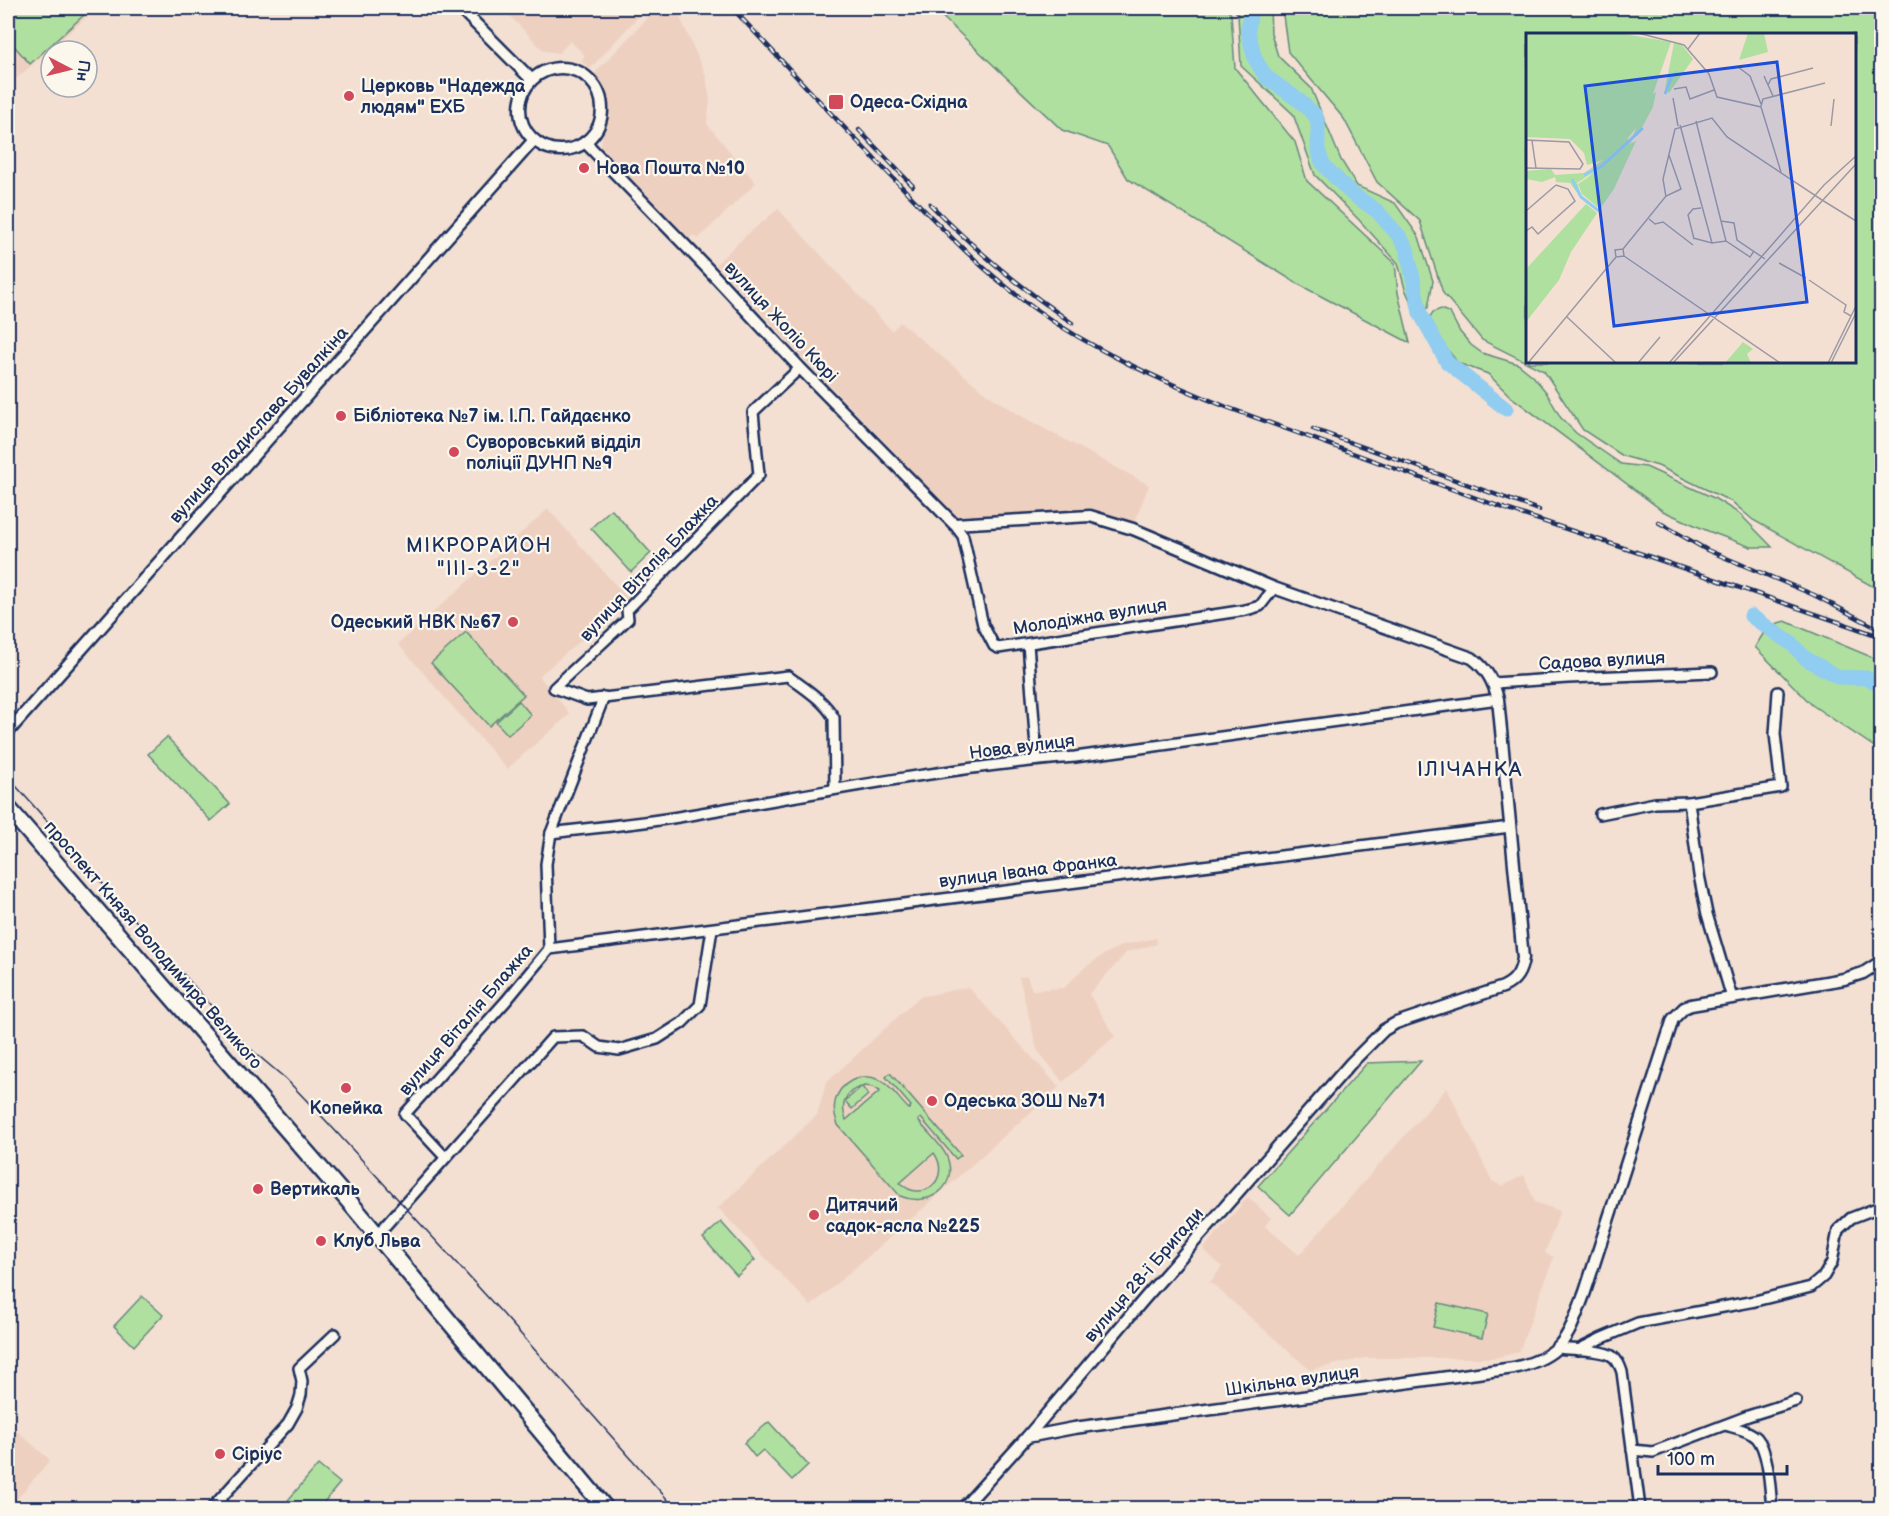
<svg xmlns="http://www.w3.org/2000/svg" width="1889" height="1516" font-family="'Balsamiq Sans',sans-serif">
  <rect width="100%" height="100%" fill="#f3e0d2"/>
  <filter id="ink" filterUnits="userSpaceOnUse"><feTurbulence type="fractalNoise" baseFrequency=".0167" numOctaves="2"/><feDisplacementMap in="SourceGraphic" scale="12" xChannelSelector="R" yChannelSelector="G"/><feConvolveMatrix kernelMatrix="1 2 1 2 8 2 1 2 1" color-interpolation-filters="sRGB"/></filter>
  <g filter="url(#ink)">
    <g fill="#eed0c0">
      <polygon points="8,8 97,8 8,86"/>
      <polygon points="502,8 646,8 590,69 581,61 585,55 570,41 559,53 544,51"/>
      <polygon points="657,8 676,8 706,76 710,100 707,124 756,183 698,239 693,235 690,239 602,148 601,145 608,102 604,89 593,75"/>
      <polygon points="778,209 892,331 900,322 987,394 1023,417 1149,485 1134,523 1088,507 1085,514 972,520 957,517 800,355 716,264 743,238"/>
      <polygon points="548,509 629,600 539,676 570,714 507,769 398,644"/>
      <polygon points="1156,938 1157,944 1127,952 1089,994 1115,1036 1063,1082 1037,1050 1019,977 1027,976 1032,990 1064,988 1085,967 1105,954 1123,945"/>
      <polygon points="968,987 1059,1087 909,1221 811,1306 718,1208 817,1115 826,1083 919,997"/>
      <polygon points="1447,1088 1492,1181 1502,1186 1524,1175 1535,1202 1560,1211 1545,1253 1554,1257 1519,1352 1494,1358 1365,1358 1310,1370 1210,1282 1222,1267 1203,1249 1248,1197 1271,1218 1265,1226 1299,1255"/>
      <polygon points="8,1423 50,1460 9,1508 8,1508"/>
    </g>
    <g fill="#b0e09f" stroke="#66887e" stroke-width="1.5" fill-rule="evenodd">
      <polygon points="8,8 78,8 84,15 30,64 8,39"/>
      <polygon points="933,8 1226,8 1231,14 1235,68 1295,142 1307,181 1395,263 1398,293 1410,343 1298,284 1128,179 1108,146 1062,130"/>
      <polygon points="1233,8 1270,8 1271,33 1278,56 1311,88 1341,160 1357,186 1395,203 1419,237 1433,281 1428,308 1415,311 1405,289 1398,263 1360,221 1315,175 1293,114 1241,66 1238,15"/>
      <path d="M 1282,8 L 1881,8 L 1881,591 L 1753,520 L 1732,502 L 1658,466 L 1623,456 L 1583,430 L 1544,371 L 1482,340 L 1443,293 L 1420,221 L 1377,182 L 1344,119 L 1288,52 ZM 1528,34 L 1854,34 L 1854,362 L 1528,362 Z"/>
      <polygon points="1441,309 1450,313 1460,332 1471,345 1482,353 1518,364 1533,376 1546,392 1561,418 1576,433 1621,464 1646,467 1714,498 1740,514 1772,547 1751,547 1708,531 1663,511 1510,396 1488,374 1458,363 1432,330 1428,320 1433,312"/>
      <polygon points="611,509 651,553 631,572 591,528"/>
      <polygon points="1785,621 1881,661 1881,755 1879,750 1812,705 1755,647 1768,626"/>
      <polygon points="466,632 524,695 489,726 431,663"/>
      <polygon points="519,701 531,715 508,735 496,722"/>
      <polygon points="167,737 230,804 211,821 148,754"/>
      <polygon points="1421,1061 1290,1215 1258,1186 1367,1063"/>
      <path d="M 890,1073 L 961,1155 L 956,1159 L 921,1118 L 918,1120 C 926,1132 941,1143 947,1157 C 959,1188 928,1208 900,1196 L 838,1125 C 835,1117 833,1110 835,1102 C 839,1083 861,1071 879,1080 C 891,1085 899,1100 909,1109 L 911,1106 L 886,1077 ZM 865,1086 L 873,1087 L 880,1091 L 846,1120 C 840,1105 845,1091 861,1087 L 845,1101 L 852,1109 L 868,1095 L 862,1087 ZM 934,1153 C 952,1178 923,1205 900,1183 Z"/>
      <polygon points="721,1222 755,1260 737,1276 703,1238"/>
      <polygon points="142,1296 163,1315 134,1346 114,1326"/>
      <polygon points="1439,1303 1488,1314 1482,1338 1433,1327"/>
      <polygon points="769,1422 808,1465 792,1480 763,1450 755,1457 744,1443"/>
      <polygon points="318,1465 340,1483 319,1508 286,1508 283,1506"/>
    </g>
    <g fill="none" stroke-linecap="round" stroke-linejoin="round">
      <g stroke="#91ccf1" stroke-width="15">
        <polyline points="1248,8 1250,14 1248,32 1255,59 1266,77 1300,101 1315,115 1318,123 1318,150 1322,162 1328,170 1351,193 1377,211 1399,236 1407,249 1420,313 1447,362 1506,409"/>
        <polyline points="1751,616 1792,644 1805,658 1838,677 1866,678 1882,686"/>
      </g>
      <g stroke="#1b2f5e" stroke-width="14">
        <g id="minor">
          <path d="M 800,368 L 753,412 L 759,475 L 627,610 L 628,619 L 554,688 L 587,700 L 788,676 C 804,688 824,700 834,718 L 835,789"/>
          <polyline points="954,524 963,536 983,625 994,646 998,648 1246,610 1260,606 1274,588"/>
          <polyline points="1028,644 1037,760"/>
          <polyline points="1494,683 1568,678 1712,672"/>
          <polyline points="1600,814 1655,803 1689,802"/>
          <path d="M 551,833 C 599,827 648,823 696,814 C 822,792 948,767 1075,757 L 1498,699"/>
          <polyline points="549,949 1510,827"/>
          <polyline points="1732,998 1707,914 1699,875 1689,802 1781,787 1775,734 1778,692"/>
          <polyline points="445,1157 405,1114 506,1001 549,949 546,864 551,833 604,697"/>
          <polyline points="377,1235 553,1037 583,1036 599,1047 619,1050 657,1039 682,1023 700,1005 712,929"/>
          <path d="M 1558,1348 C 1572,1350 1601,1349 1612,1356 C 1618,1360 1620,1366 1622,1372 L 1640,1508"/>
          <polyline points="1578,1350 1600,1339 1638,1323 1755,1301 1811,1287 1824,1276 1832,1262 1838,1230 1851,1218 1882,1206"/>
          <path d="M 1725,1425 C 1735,1428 1749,1430 1757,1438 C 1769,1452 1770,1490 1772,1508"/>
          <polyline points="1632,1450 1653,1452 1748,1416 1796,1401"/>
          <polyline points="212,1508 288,1424 297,1408 301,1395 302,1381 299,1368 335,1334"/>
        </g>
      </g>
      <g stroke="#1b2f5e" stroke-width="15">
        <g id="tertiary">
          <polyline points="460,8 531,79"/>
          <circle cx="561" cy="109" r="41"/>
          <path d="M 585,142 L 707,268 L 800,368 L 954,524 L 1090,516 L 1133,529 L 1274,588 L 1472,658 C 1487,669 1493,681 1498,699 L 1523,958 C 1521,972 1516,981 1503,987 L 1396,1023 L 1384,1030 L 1351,1063 L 1145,1298 L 1027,1437 L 963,1508"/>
          <polyline points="8,732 534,140"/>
          <path d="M 1027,1437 L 1074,1428 L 1514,1368 C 1564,1356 1568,1337 1585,1292 L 1673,1019 L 1684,1008 L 1691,1005 L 1844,979 L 1863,973 L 1882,961"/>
        </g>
      </g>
      <g stroke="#1b2f5e" stroke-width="20">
        <polyline id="trunk" points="8,808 347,1199 605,1508"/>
      </g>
      <use href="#minor" stroke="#fbf7ec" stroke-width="9"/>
      <use href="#tertiary" stroke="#fbf7ec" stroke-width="10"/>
      <use href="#trunk" stroke="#fbf7ec" stroke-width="15"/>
      <polyline stroke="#1b2f5e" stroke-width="1.5" points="8,777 247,1046 286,1079 329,1124 503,1314 675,1508"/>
      <g stroke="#1b2f5e" stroke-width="4.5">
        <g id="rail">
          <path d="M 732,8 C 788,67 843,128 901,186 C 943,230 985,273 1035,309 C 1094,351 1162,381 1229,408 L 1509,510 L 1639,553 L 1882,637"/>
          <polyline points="859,130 913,186"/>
          <path d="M 930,204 C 973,248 1021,288 1072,323"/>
          <polyline points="1313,429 1539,510"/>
          <polyline points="1658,522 1707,550 1814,595 1881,630"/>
        </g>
      </g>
      <use href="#rail" stroke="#fbf7ec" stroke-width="2" stroke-dasharray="7" stroke-linecap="butt"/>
    </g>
  </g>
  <g fill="#d1495b" stroke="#fbf7ec" stroke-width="2">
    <circle cx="349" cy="96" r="6"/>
    <rect x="828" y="94" width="16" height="16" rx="3"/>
    <circle cx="584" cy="168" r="6"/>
    <circle cx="341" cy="416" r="6"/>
    <circle cx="454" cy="452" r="6"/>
    <circle cx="513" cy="622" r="6"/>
    <circle cx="346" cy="1088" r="6"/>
    <circle cx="932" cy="1101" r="6"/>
    <circle cx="258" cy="1189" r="6"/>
    <circle cx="814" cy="1215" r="6"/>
    <circle cx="321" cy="1241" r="6"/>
    <circle cx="220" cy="1454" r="6"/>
  </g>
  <g text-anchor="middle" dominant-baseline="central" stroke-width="4.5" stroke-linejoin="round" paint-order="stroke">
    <g font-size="18" font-weight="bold" fill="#1b2f5e" stroke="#fbf7ec" text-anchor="start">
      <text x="361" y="86">Церковь "Надежда<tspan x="361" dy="21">людям" ЕХБ</tspan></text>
      <text x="850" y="102">Одеса-Східна</text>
      <text x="596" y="168">Нова Пошта №10</text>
      <text x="353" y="416">Бібліотека №7 ім. І.П. Гайдаєнко</text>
      <text x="466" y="442">Суворовський відділ<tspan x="466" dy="21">поліції ДУНП №9</tspan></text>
      <text x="501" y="622" text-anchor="end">Одеський НВК №67</text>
      <text x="944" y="1101">Одеська ЗОШ №71</text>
      <text x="346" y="1108" text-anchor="middle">Копейка</text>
      <text x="270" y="1189">Вертикаль</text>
      <text x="826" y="1205">Дитячий<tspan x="826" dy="21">садок-ясла №225</tspan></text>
      <text x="333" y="1241">Клуб Льва</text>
      <text x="232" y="1454">Сіріус</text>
    </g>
    <g font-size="18" fill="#1b2f5e" stroke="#fbf7ec">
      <text transform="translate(781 322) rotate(47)">вулиця Жоліо Кюрі</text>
      <text transform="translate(259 425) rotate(-48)">вулиця Владислава Бувалкіна</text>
      <text transform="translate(649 568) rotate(-47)">вулиця Віталія Блажка</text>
      <text transform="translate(1090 617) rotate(-9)">Молодіжна вулиця</text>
      <text transform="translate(1602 661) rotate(-3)">Садова вулиця</text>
      <text transform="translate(1022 747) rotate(-7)">Нова вулиця</text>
      <text transform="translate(1028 871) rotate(-7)">вулиця Івана Франка</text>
      <text transform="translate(153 945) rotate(49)">проспект Князя Володимира Великого</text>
      <text transform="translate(466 1020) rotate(-49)">вулиця Віталія Блажка</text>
      <text transform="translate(1144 1275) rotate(-49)">вулиця 28-ї Бригади</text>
      <text transform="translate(1292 1381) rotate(-8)">Шкільна вулиця</text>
    </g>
    <g font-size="20" letter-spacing="1.5" fill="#1b2f5e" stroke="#fbf7ec">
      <text x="479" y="546">МІКРОРАЙОН<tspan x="479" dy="23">"ІІІ-3-2"</tspan></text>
    </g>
    <g font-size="21" letter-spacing="1.5" fill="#1b2f5e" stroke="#fbf7ec">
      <text x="1470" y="769">ІЛІЧАНКА</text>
    </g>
  </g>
  <g transform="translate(1526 33)">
    <rect width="330" height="330" fill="#f3e0d2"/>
    <path d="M 0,0 L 93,0 L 145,9 L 127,61 L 130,59 L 127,74 L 112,102 L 106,106 L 110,95 L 101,106 L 106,108 L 103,111 L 110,108 L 88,156 L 74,176 L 56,161 L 52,151 L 61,145 L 69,138 L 51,150 L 55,162 L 73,178 L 54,164 L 44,150 L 30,149 L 29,144 L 16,149 L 0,146 L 0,138 L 11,137 L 25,136 L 29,142 L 58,140 L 77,127 L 61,132 L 58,120 L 44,106 L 0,104 ZM 222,0 L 238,0 L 242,19 L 213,27 ZM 148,10 L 155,11 L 167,26 L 143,60 L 139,56 ZM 60,171 L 71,180 L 45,219 L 33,247 L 0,289 L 0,236 ZM 217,309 L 227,316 L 221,321 L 225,330 L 199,330 Z" fill="#b0e09f"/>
    <path fill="none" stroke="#91ccf1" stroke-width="3" d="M 139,61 L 146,43 L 152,39M 58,142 L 76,133 L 117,95M 46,146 L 55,164 L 73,178"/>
    <path fill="none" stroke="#9d99a4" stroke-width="1.5" d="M 112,0 L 158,12 L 183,41 L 191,64 L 235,74 L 255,139M 162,16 L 174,0M 212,34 L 224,43 L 235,71M 238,43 L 247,63M 242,52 L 245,46 L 287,35M 148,56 L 160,54 L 164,66 L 188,57M 147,65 L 152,93M 235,73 L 237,66 L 299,50M 170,88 L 200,208M 154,92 L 186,210M 305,93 L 308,66M 0,107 L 43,109 L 57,131 L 54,136 L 0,135M 6,108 L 10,135M 140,164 L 137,146 L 149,96 L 186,85 L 201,104 L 296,167M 296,167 L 330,188M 0,178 L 30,152M 123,186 L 129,191 L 137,189 L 167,212M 195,188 L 208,190 L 211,207 L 239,226M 0,198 L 6,194 L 12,201 L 49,168 L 42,156 L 30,152M 167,205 L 186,210 L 200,208 L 224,224 L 228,218M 168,206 L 162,182 L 167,176 L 175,175M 97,216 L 89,217 L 90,224 L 98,223 L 97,216 L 140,163 L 155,156 L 143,122M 98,223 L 254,330M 253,230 L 280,245M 283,247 L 320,272 L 318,279 L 325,283M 41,284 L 90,330M 2,330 L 90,224M 112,330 L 134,304M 143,330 L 298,152 L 330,123M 147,330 L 330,131M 302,330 L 330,273M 305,330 L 330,280"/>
    <path fill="#1d4ed8" fill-opacity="0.15" stroke="#1d4ed8" stroke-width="3" d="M 251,29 L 281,269 L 88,293 L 59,53 Z"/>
    <rect width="330" height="330" fill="none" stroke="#1b2f5e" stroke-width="3"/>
  </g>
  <rect width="1889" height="1516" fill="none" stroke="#fbf7ec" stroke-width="30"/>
  <rect x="15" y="15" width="1859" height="1486" fill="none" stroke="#1b2f5e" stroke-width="2" filter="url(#ink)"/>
  <g transform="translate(69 69) rotate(97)"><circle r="28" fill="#fbf7ec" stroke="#a1a7b3" stroke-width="1.5"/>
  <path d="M0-4.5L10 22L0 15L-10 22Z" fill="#d1495b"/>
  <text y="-9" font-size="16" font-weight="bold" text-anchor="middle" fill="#1b2f5e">Пн</text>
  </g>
  <path d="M1658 1465v9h129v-9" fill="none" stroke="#1b2f5e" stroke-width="3"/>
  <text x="1667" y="1465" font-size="18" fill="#1b2f5e" stroke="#fbf7ec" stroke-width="4.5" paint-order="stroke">100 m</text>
</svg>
